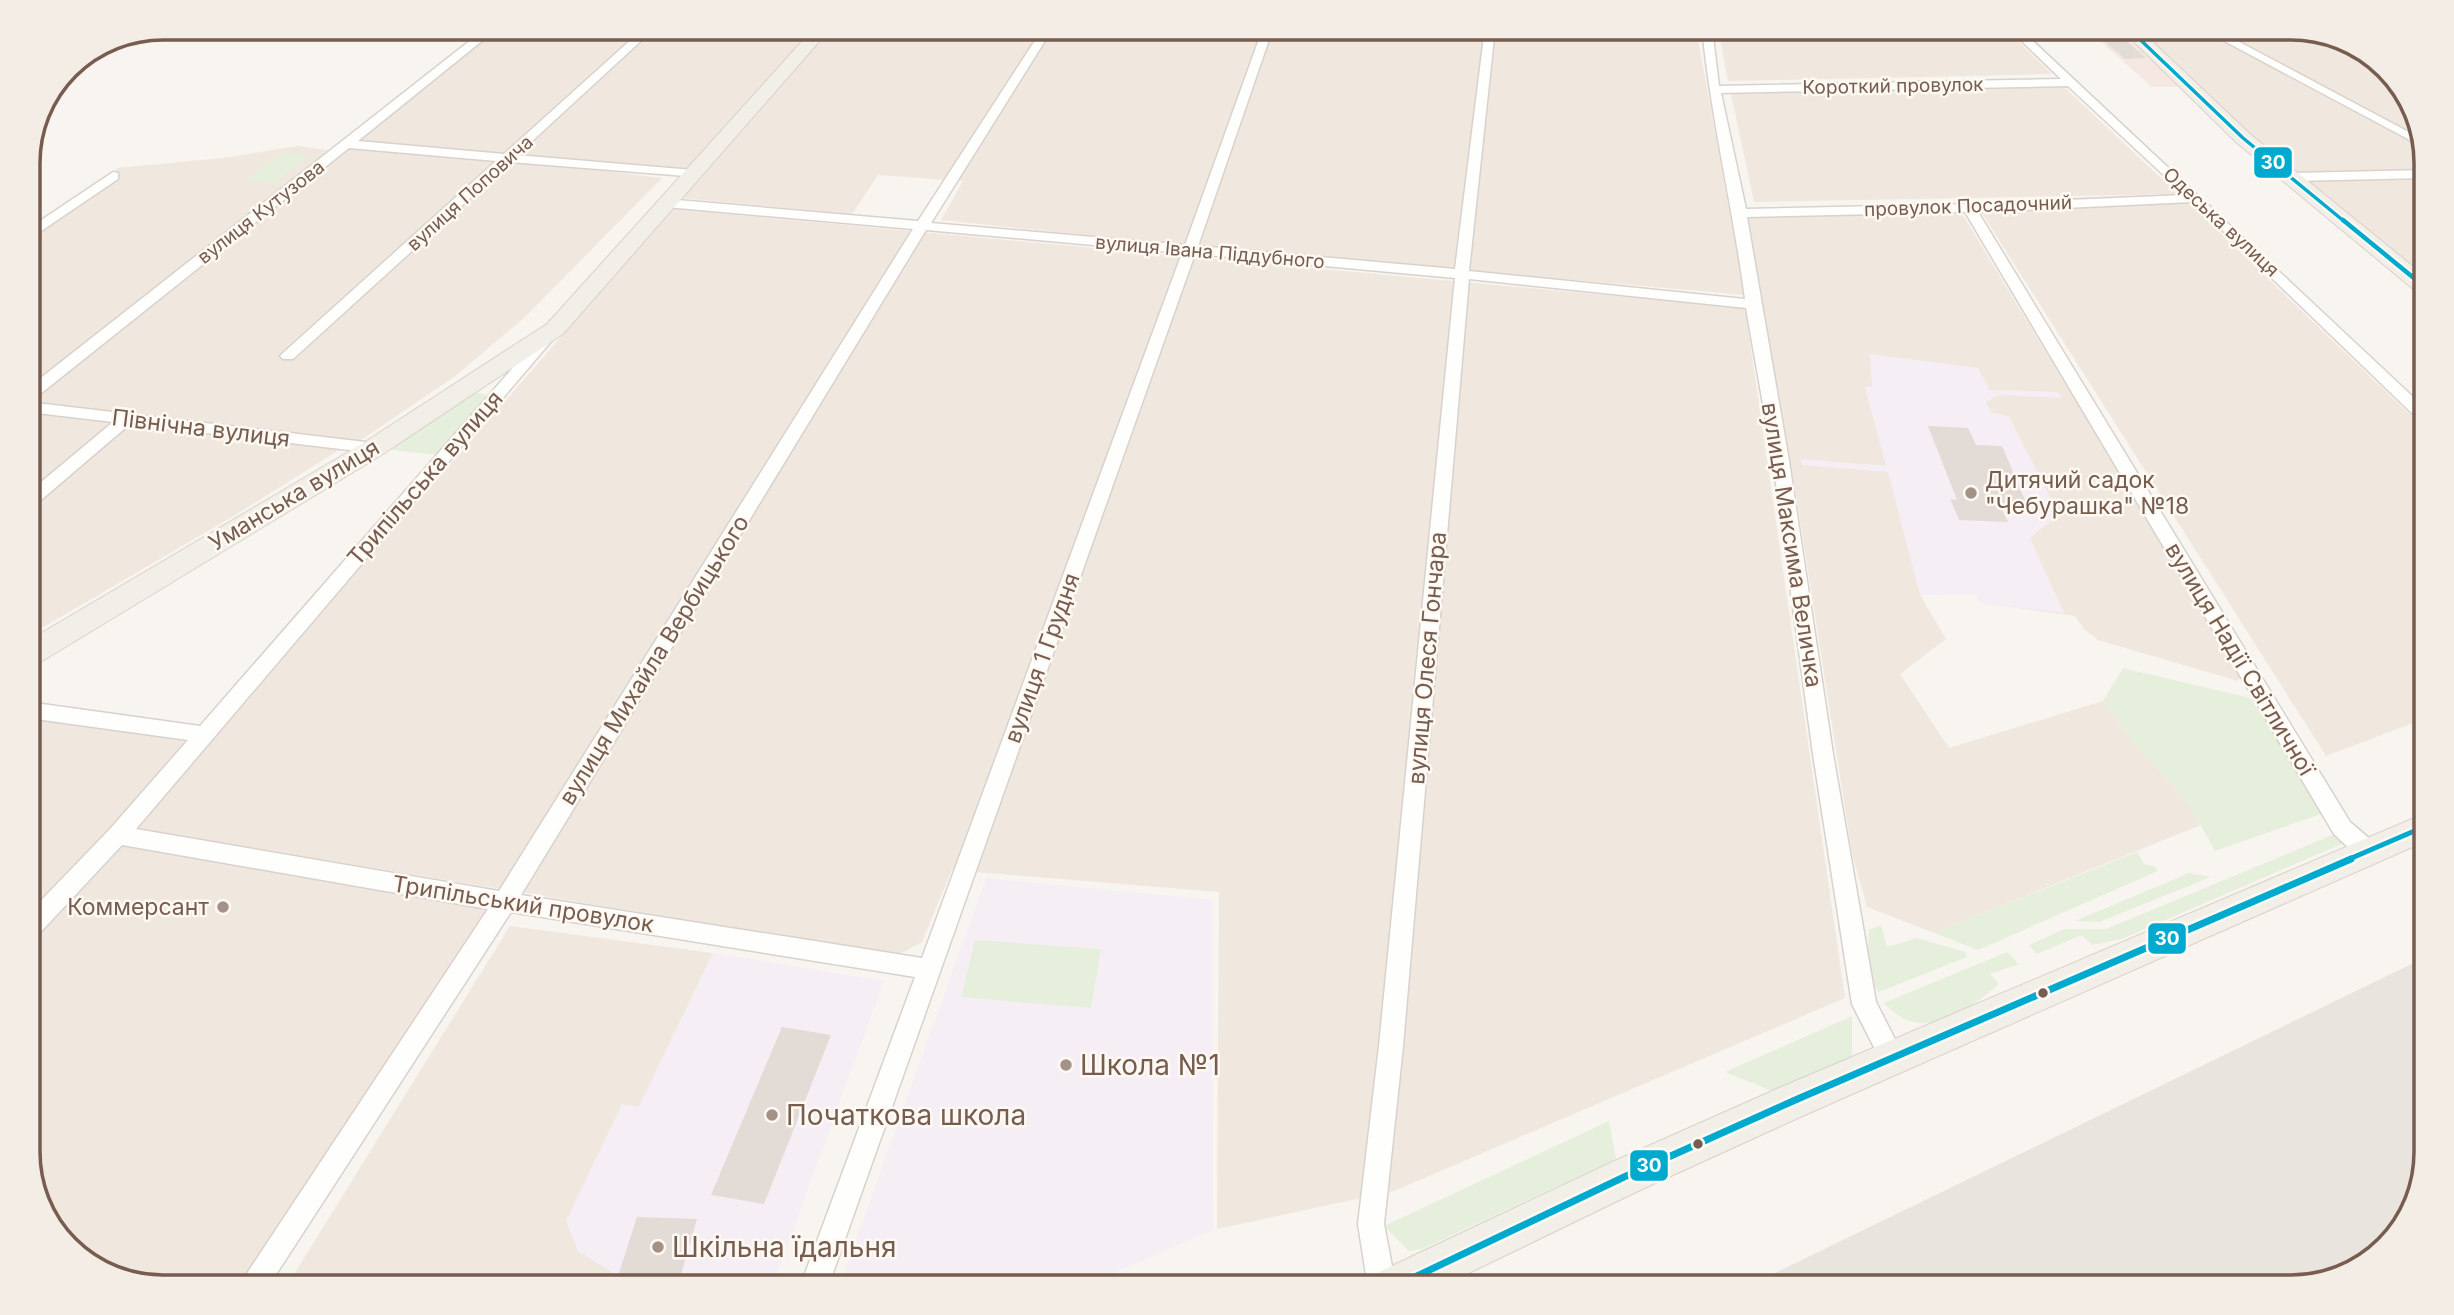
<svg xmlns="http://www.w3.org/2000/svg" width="2454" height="1315" font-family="Inter,sans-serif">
  <rect width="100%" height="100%" fill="#f8f5f0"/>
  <g fill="#f0e7de">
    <polygon points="493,28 823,28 693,174 532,162 662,178 524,318 454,377 358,442 28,407 28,236 113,176 117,168 223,158 297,146 338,151"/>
    <polygon points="832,28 1696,28 1745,295 1202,247 941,220 963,181 878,175 852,214 681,198"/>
    <polygon points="1718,28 2004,28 2052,74 1728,81"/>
    <polygon points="2129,28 2204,28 2422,145 2426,155 2426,173 2294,177"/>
    <polygon points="2206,28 2290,28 2351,42 2403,89 2421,142"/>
    <polygon points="2063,86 2178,194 1754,202 1731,94"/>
    <polygon points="2426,174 2426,286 2296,178"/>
    <polygon points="2188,202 2426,430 2426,718 2326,756 1980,210"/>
    <polygon points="672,209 1745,308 1845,998 1394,1191 1217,1229 1219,892 952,870 922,942 898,955 134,828"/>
    <polygon points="1961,212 2242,676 2238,681 2098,640 2084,629 2075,616 1981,603 1973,593 1920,595 1946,639 1900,674 1949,748 2103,701 2134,743 2188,802 2201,825 1934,933 1867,907 1852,853 1796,494 1778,416 1748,217"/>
    <polygon points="28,412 109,421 339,450 237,514 28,636"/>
    <polygon points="28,710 202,734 118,835 505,902 252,1287 164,1287 103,1273 51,1226 28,1161"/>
    <polygon points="510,926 713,953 639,1107 618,1276 773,1285 772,1287 286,1287"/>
  </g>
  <polygon fill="#f5e8e2" points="2085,28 2126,28 2186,87 2152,87"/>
  <polygon fill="#eae4df" points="2426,957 2426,1151 2412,1212 2365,1264 2291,1287 1746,1287"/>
  <g fill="#f5eef5">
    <polygon points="1870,354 1978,368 1990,390 2059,392 2062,398 1999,395 1986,402 1991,412 2009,417 2059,514 2030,538 2064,613 1981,603 1973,594 1920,595 1888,472 1802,465 1801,459 1886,466 1865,387 1872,386"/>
    <polygon points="986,878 1212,900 1213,1230 1081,1287 839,1287"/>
    <polygon points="713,953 884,981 773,1285 618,1276 578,1251 566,1221 622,1104 639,1107"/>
  </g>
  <g fill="#e6efdc">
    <polygon points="281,153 308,156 274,183 246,180"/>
    <polygon points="480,393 486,395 483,402 439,455 382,449 471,394"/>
    <polygon points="2123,668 2250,698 2327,812 2215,851 2188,802 2134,743 2103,701"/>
    <polygon points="2335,834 2346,842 2122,939 2092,945 2082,935 2037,954 2029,945 2064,929 2106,929"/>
    <polygon points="2137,852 2144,864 2154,866 2158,871 1978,950 1934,933"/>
    <polygon points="2189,873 2211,877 2099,922 2075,921"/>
    <path d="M 1881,925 L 1887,947 L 1917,938 L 1965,952 L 1967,957 L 1879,992 C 1864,979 1868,949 1869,930 Z"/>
    <polygon points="975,940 1101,949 1091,1008 961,997"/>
    <path d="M 2007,952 L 2019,964 L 1990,974 L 1999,984 C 1965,1013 1921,1045 1884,1003 Z"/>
    <polygon points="1852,1016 1852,1056 1777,1093 1725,1072"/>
    <polygon points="1609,1121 1616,1159 1422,1249 1409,1251 1384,1226"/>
  </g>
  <g fill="#e3dbd5">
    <polygon points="2089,28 2112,28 2146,58 2125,59"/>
    <polygon points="1928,426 1968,428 1976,445 2002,446 2028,507 2000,505 2008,522 1959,520 1950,499 1957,500"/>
    <polygon points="782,1027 831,1035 764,1204 711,1195"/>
    <polygon points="637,1217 697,1219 680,1278 618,1276"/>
  </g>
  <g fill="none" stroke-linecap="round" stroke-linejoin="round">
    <g stroke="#d8d2ce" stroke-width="3">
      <g id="street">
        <polygon points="486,28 498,28 358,141 504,154 644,28 655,28 517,155 693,170 698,171 698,177 510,162 293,359 283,359 280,356 283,353 496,161 349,148 34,399 28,401 28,388"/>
        <path d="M 1043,28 L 1053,28 L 931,223 L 1185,245 L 1263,28 L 1273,28 L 1198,246 L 1455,269 L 1485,28 L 1495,28 L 1469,271 L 1745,299 C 1733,208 1711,119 1702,28 L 1712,28 L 1719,86 L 2061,79 L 2008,28 L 2019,28 L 2426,409 L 2426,423 L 2420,421 L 2193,202 L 1978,212 L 2350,822 L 2377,845 L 2380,851 L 2377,857 C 2360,863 2346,845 2334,834 L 1965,212 L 1747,217 L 1789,461 L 1833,754 L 1876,1002 L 1904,1057 L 1901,1065 L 1892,1068 L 1883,1065 L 1852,1004 L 1813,754 L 1773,461 L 1746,308 L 1469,279 L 1403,1046 L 1384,1224 L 1396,1287 L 1368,1287 L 1358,1224 L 1379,1046 L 1455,278 L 1195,254 L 828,1287 L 800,1287 L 915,977 L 511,912 L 268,1287 L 238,1287 L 488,909 L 122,845 L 36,937 L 28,940 L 28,914 L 110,829 L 188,740 L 28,718 L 28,702 L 200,726 L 544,332 L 554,332 L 557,335 L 554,338 L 136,829 L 499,891 L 913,229 L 666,207 L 659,203 L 666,199 L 918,221 ZM 2068,86 L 2185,195 L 1969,204 L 1746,209 L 1721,93 ZM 926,230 L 1182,253 L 922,958 L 521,895 Z"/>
        <polygon points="2200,28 2213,28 2420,138 2423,147"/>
        <polygon points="2426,170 2426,178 2294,181 2288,177 2294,173"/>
        <polygon points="113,172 118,173 118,179 28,240 28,229"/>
        <polygon points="28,402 374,443 382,448 374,453 130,424 34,506 28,508 28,493 113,422 28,412"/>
      </g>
    </g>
    <g stroke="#d9d1cc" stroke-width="2">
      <g id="primary">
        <polygon points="814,28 831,28 563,334 383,454 39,663 28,666 28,641 365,442 547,324"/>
        <polygon points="2120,28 2138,28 2250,134 2426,277 2426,295 2418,293 2236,142"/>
        <polygon points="2426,813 2426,841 1807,1114 1638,1191 1440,1287 1373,1287 1379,1272 1610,1163 1779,1088"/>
      </g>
    </g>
    <use href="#street" fill="#fefefd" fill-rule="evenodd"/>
    <use href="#primary" fill="#f2eee8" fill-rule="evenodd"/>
    <g stroke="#fefaf3" stroke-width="7">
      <polyline id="bus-1-far3" points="2128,28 2243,138 2345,222"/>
    </g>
    <g stroke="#fefaf3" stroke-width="9">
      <polyline id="bus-1-far2" points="2343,220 2426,288"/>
    </g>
    <g stroke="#fefaf3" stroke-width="10">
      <polyline id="bus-1-far1" points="2347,860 2426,826"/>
    </g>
    <g stroke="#fefaf3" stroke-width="12">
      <polyline id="bus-1" points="1394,1287 1624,1177 1793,1101 2351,859"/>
    </g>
    <use href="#bus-1-far3" stroke="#00a9ce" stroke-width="3.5"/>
    <use href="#bus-1-far2" stroke="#00a9ce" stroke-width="4.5"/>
    <use href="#bus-1-far1" stroke="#00a9ce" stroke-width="5"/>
    <use href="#bus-1" stroke="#00a9ce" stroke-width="7"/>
  </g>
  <g fill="#a49288" stroke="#fefaf3" stroke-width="2.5">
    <circle cx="1971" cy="493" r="7"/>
    <circle cx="223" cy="907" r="7"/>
    <circle cx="1066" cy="1065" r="7"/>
    <circle cx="772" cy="1115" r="7"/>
    <circle cx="658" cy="1247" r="7"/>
  </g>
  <g fill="#775c50" stroke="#fefaf3" stroke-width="2.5">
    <circle cx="2043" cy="993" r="6"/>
    <circle cx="1698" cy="1144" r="6"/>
  </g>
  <g text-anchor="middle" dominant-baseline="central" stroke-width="5" stroke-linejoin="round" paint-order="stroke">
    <g font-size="19" fill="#775c50" stroke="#fefaf3">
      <text transform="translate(1893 86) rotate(-1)">Короткий провулок</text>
      <text transform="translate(470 193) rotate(-42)">вулиця Поповича</text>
      <text transform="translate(1968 206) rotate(-2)">провулок Посадочний</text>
      <text transform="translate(261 212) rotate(-38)">вулиця Кутузова</text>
      <text transform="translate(2221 222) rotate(43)">Одеська вулиця</text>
      <text transform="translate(1210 252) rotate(5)">вулиця Івана Піддубного</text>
    </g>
    <g font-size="23" fill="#775c50" stroke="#fefaf3">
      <text transform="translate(201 428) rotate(7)">Північна вулиця</text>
      <text transform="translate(425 478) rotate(-49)">Трипільська вулиця</text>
      <text transform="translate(294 495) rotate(-31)">Уманська вулиця</text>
      <text transform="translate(1792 545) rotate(81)">вулиця Максима Величка</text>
      <text transform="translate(1042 658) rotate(-70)">вулиця 1 Грудня</text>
      <text transform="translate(1427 658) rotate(-85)">вулиця Олеся Гончара</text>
      <text transform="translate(2240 659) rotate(59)">вулиця Надії Світличної</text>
      <text transform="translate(654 660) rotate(-58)">вулиця Михайла Вербицького</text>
      <text transform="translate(523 904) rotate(9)">Трипільський провулок</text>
    </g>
    <g font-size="23" fill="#775c50" stroke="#fefaf3" text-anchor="start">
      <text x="1985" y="480">Дитячий садок<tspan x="1985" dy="26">"Чебурашка" №18</tspan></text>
      <text x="209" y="907" text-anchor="end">Коммерсант</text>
    </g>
    <g font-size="28" fill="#775c50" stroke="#fefaf3" text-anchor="start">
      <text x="1080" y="1065">Школа №1</text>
      <text x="786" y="1115">Початкова школа</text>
      <text x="672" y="1247">Шкільна їдальня</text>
    </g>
  </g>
  <path d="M0 0H2454V1315H0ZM163 40H2291A123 123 0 0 1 2414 163V1152A123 123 0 0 1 2291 1275H163A123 123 0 0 1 40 1152V163A123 123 0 0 1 163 40Z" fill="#f3ede6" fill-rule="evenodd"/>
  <path fill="none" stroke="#775c50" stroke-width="3.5" d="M163 40H2291A123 123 0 0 1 2414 163V1152A123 123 0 0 1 2291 1275H163A123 123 0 0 1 40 1152V163A123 123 0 0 1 163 40Z"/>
  <g stroke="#fefaf3" stroke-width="2.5">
    <rect x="2253" y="146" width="40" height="33" rx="7" fill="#00a9ce"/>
    <rect x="2147" y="922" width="40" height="33" rx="7" fill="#00a9ce"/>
    <rect x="1629" y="1149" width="40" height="33" rx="7" fill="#00a9ce"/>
  </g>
  <g font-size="19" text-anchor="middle" font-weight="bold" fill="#fff">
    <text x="2273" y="169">30</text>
    <text x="2167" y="945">30</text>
    <text x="1649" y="1172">30</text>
  </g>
</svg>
